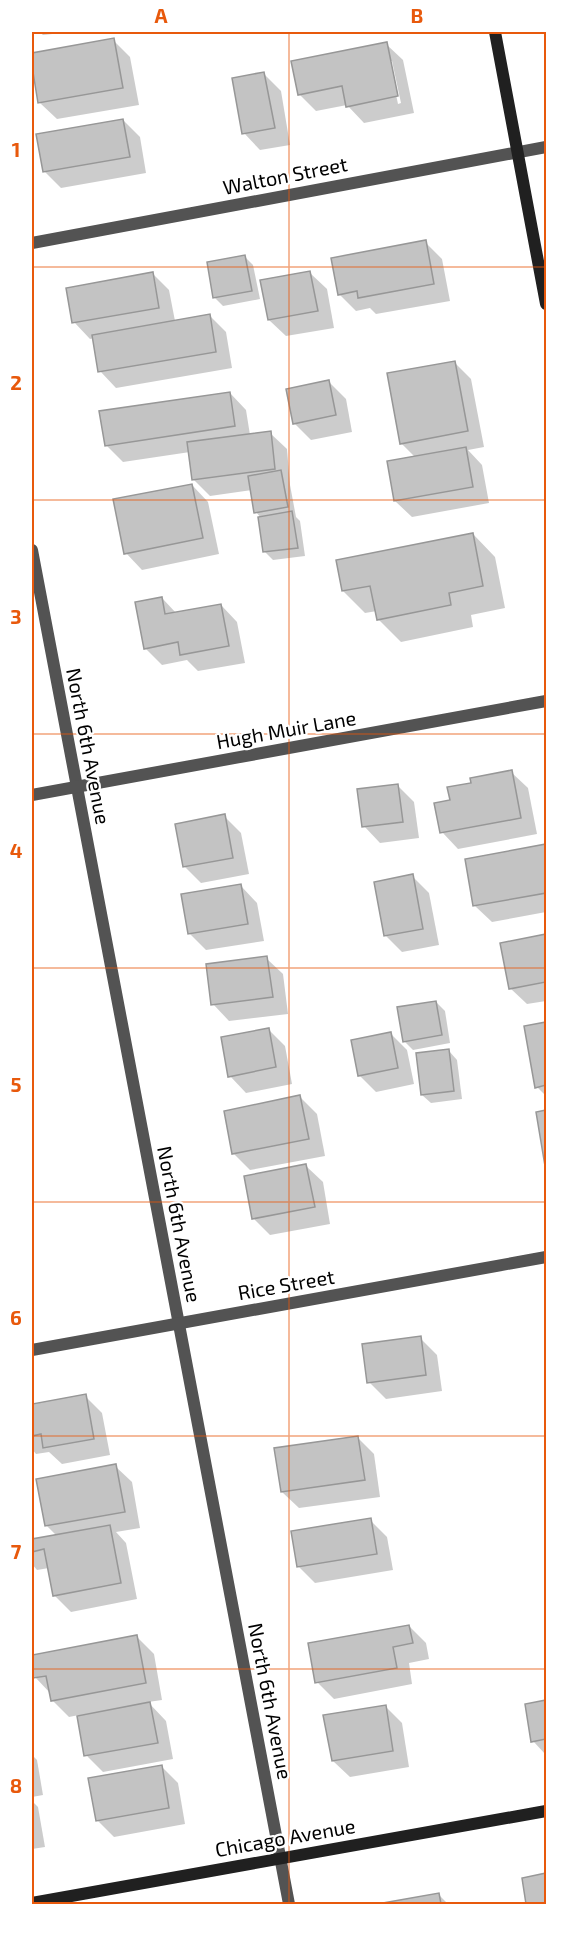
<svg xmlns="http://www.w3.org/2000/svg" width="578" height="1936" font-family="'Exo 2',sans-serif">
  <rect width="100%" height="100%" fill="#fff"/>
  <g fill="#0003" fill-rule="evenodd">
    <polygon points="39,32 71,32 43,35"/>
    <polygon points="113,40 130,57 139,105 57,119 40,103 32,55"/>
    <path d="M 386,44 L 403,60 L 414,113 L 364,123 L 347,105 L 316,111 L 299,94 ZM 389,61 L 392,61 L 401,103 L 398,104 Z"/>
    <polygon points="264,74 281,91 290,145 260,150 244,133"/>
    <polygon points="123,120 140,137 146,173 61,188 44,171"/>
    <polygon points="425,242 442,259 450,301 376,314 370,308 356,311 339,294"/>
    <polygon points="245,257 253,265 260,299 223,306 214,297"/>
    <polygon points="310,273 327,289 334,328 286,336 269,320"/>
    <polygon points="153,274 169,290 175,321 209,315 226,332 232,368 116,388 100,371 94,338 90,339 74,322"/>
    <polygon points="455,363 471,379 484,447 468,450 482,465 489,503 412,517 395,501 415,457 401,443"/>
    <polygon points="329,382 346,399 352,432 311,440 294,423"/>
    <polygon points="230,393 246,410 250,435 270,433 287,449 290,485 296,517 300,521 305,556 273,560 265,552 261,518 256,512 252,490 210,496 193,479 190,452 123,462 106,445"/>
    <polygon points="192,485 208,502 219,554 142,570 126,553"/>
    <polygon points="473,534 495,557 505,608 471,615 473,627 401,642 378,619 377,611 365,613 343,591"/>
    <polygon points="162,598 177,614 221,605 237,622 245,663 198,671 187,660 162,665 145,648"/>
    <polygon points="511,772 528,788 537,834 458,849 442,832 452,801 473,784"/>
    <polygon points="397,785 414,802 419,838 380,843 364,826"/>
    <polygon points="224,816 241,833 249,874 201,883 185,867"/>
    <polygon points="546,845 546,912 492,922 475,906 467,860"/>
    <polygon points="412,876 429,893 439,945 402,952 386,936"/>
    <polygon points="241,886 257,903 264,941 206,950 190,934"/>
    <polygon points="546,935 546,1001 527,1004 510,988 502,944"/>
    <polygon points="266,958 283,974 288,1014 229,1021 213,1004"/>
    <polygon points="436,1002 445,1011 450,1043 413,1050 404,1041"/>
    <polygon points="546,1023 546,1096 537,1087 526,1027"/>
    <polygon points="268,1029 285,1046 292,1084 246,1093 230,1076"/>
    <polygon points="390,1033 407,1050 414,1084 376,1092 359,1075"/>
    <polygon points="449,1051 457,1060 462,1099 431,1103 422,1095"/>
    <polygon points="300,1097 317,1114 325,1156 250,1170 233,1153"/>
    <polygon points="546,1111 546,1163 537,1113"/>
    <polygon points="306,1166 323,1182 330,1224 270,1235 253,1218"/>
    <polygon points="420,1338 437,1355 442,1391 386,1399 369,1382"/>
    <polygon points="85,1396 102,1413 110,1455 62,1464 49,1452 36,1454 32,1449 32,1406"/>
    <polygon points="357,1437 374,1454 380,1497 299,1508 282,1492"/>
    <polygon points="115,1466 132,1482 140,1528 116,1532 126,1543 137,1599 71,1612 54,1595 49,1568 37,1570 32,1564 32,1541 57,1536 46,1525"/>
    <polygon points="370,1520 387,1537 393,1570 315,1583 298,1566"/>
    <polygon points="409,1626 426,1643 429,1659 409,1663 412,1684 334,1699 317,1682"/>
    <polygon points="137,1637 154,1654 162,1700 148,1702 166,1721 173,1759 103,1772 86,1755 79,1715 69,1717 52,1700 51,1694 35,1677 32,1657"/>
    <polygon points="546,1701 546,1755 533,1741 526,1705"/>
    <polygon points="385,1706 402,1723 409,1767 350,1777 333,1761"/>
    <polygon points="32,1755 37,1760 43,1795 32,1797"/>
    <polygon points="162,1767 178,1783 185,1824 114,1837 97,1820"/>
    <polygon points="32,1801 38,1807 45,1847 32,1849"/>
    <polygon points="546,1875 546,1904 528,1904 523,1879"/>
    <polygon points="438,1894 448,1904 385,1904"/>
  </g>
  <g fill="#c3c3c3" stroke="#979797" stroke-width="1.5">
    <polygon points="114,38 123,88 38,103 32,66 32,53"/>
    <polygon points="387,42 398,96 346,107 342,86 298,95 291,61"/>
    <polygon points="264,72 275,128 242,134 232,78"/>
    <polygon points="123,119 130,157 43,172 36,134"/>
    <polygon points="426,240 434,284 358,298 357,291 338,295 331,258"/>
    <polygon points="245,255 252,291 213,298 207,262"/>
    <polygon points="310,271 318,311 268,320 260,280"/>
    <polygon points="153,272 159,308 72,323 66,288"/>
    <polygon points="210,314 216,352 98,372 92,335"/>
    <polygon points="455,361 468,431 400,444 387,373"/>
    <polygon points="329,380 336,415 293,424 286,389"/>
    <polygon points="230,392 235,426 105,446 99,411"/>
    <polygon points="271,431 275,469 192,480 187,442"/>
    <polygon points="466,447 473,487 394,501 387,461"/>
    <polygon points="281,470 288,507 254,513 248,476"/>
    <polygon points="192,484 203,538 124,554 113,499"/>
    <polygon points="292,511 298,548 263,552 258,517"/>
    <polygon points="473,533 483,586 449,593 451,605 377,620 370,586 342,591 336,560"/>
    <polygon points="162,597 165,614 221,604 229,646 180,655 178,642 144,649 135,602"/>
    <polygon points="512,770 521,818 440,833 434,803 450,800 447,787 471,783 470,778"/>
    <polygon points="398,784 403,822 362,827 357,789"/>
    <polygon points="225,814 233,858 183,867 175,824"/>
    <polygon points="546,844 546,893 473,906 465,859"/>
    <polygon points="413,874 423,929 384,936 374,882"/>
    <polygon points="241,884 248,924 188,934 181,894"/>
    <polygon points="546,934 546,982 509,989 500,943"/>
    <polygon points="267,956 273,997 211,1005 206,964"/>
    <polygon points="436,1001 442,1035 403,1042 397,1007"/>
    <polygon points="546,1022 546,1085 535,1088 524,1026"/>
    <polygon points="269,1028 276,1067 228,1077 221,1037"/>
    <polygon points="391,1032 398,1068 358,1076 351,1040"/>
    <polygon points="449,1049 454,1091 421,1095 416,1053"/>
    <polygon points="300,1095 309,1139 232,1154 224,1111"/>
    <polygon points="546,1110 546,1172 536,1112"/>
    <polygon points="306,1164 315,1207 252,1219 244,1176"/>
    <polygon points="421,1336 426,1375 367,1383 362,1344"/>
    <polygon points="86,1394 94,1439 43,1448 41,1434 32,1436 32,1404"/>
    <polygon points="358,1436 365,1480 281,1492 274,1448"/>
    <polygon points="116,1464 125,1512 45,1526 36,1479"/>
    <polygon points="371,1518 377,1554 297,1567 291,1531"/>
    <polygon points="110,1525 121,1583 53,1596 44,1549 32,1552 32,1539"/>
    <polygon points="409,1625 413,1643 393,1647 397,1668 315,1683 308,1643"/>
    <polygon points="137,1635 146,1683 51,1701 46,1676 33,1678 32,1655"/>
    <polygon points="546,1700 546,1739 531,1742 525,1704"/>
    <polygon points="150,1702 158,1743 84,1756 77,1716"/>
    <polygon points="386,1705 393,1751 332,1761 323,1715"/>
    <polygon points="162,1765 169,1808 96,1821 88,1778"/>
    <polygon points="546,1873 546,1904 526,1904 522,1878"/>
    <polygon points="439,1893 441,1904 377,1904"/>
  </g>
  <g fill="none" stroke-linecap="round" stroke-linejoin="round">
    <g stroke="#535353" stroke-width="12">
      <polyline points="32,243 546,147"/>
      <polyline points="32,550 289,1904"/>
      <polyline points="32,795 546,701"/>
      <polyline points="32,1350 546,1257"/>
    </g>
    <g stroke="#202020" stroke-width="12">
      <polyline points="495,32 546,304"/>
      <polyline points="32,1903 546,1811"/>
    </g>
  </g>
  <path fill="none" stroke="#e8590c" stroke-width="1.5" stroke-opacity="0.55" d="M 289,32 L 289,1904M 32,267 L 546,267M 32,500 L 546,500M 32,734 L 546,734M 32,968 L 546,968M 32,1202 L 546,1202M 32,1436 L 546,1436M 32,1669 L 546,1669"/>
  <g text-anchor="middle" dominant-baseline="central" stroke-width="4.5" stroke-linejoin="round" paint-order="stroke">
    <g font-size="20" fill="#000" stroke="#fff">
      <text transform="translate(285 175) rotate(-11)">Walton Street</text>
      <text transform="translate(286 729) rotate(-10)">Hugh Muir Lane</text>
      <text transform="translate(89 746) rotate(79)">North 6th Avenue</text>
      <text transform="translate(180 1224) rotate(79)">North 6th Avenue</text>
      <text transform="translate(286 1284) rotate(-10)">Rice Street</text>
      <text transform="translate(271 1701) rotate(79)">North 6th Avenue</text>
      <text transform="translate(285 1837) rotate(-10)">Chicago Avenue</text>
    </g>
  </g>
  <rect width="578" height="1936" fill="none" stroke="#ffffff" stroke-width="66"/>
  <rect x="33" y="33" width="512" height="1870" fill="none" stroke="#e8590c" stroke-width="2"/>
  <g font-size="20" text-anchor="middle" font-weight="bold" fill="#e8590c">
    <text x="161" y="23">A</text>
    <text x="417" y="23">B</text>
    <text x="16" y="157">1</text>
    <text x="16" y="390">2</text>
    <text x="16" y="624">3</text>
    <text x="16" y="858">4</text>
    <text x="16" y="1092">5</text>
    <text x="16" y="1325">6</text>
    <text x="16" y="1559">7</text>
    <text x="16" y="1793">8</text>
  </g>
</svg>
